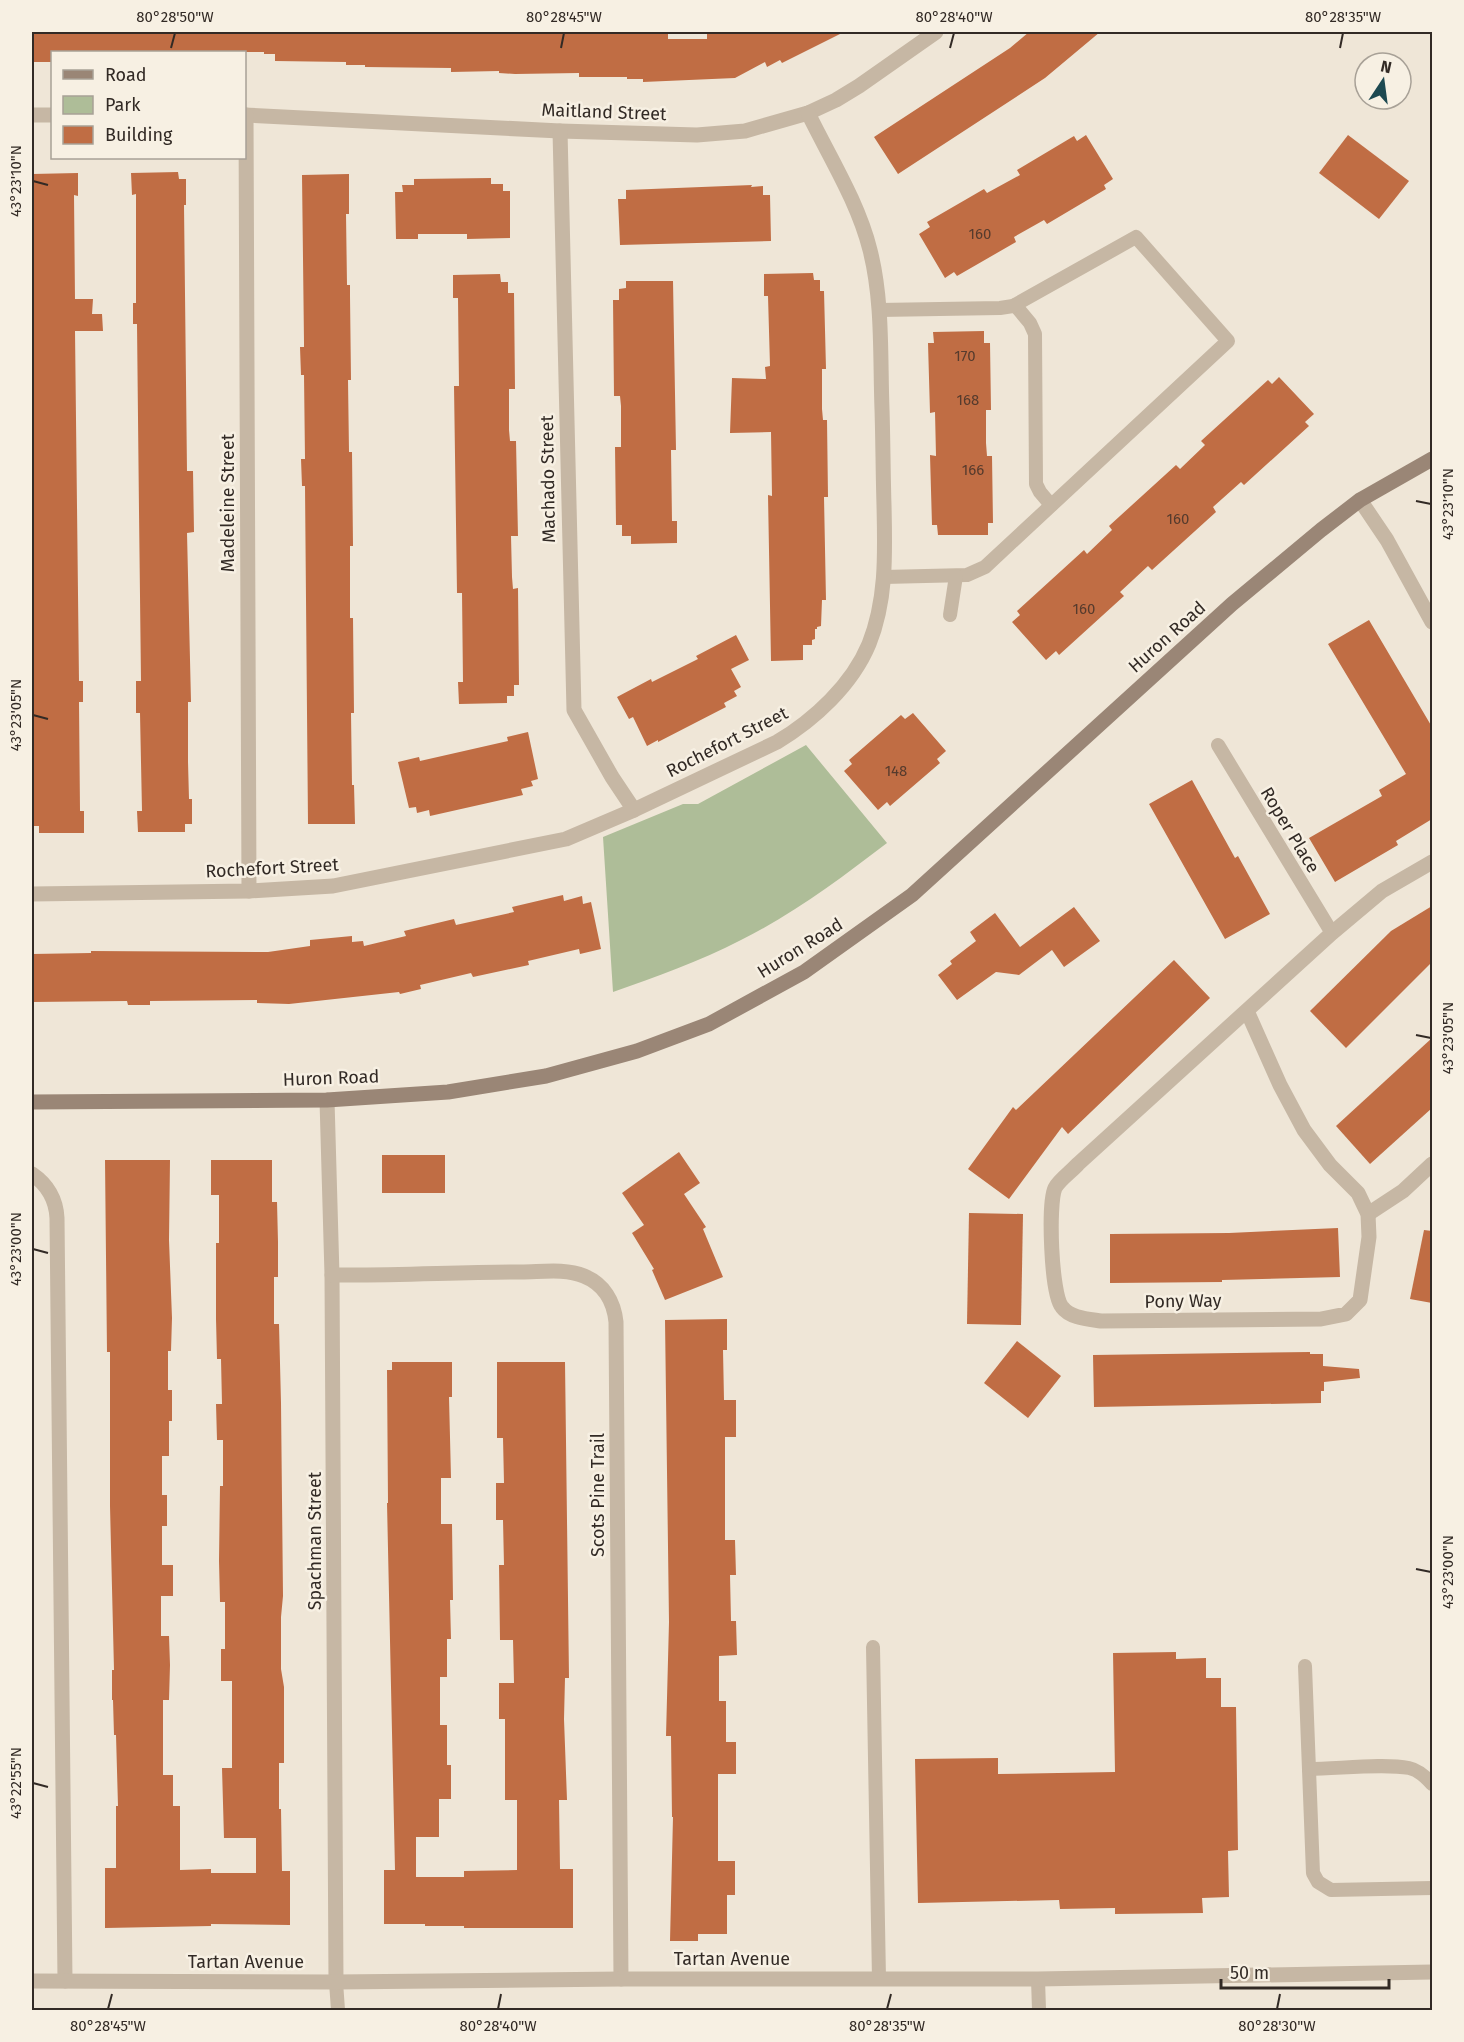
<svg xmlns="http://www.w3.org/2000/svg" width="1464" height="2042" font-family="'Fira Sans',sans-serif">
  <rect width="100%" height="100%" fill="#efe6d7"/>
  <path fill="#aebd98" d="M 806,745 L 887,843 C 840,879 793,914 741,940 C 700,961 656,977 613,992 L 603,837 L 683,804 L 698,804 Z"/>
  <g fill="#c06d44">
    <polygon points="32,32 668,32 668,39 707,39 707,32 844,32 782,63 780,60 767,67 765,62 735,78 643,82 643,79 627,79 627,77 579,77 579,73 515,74 499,73 499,71 451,72 451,68 365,67 365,65 346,65 346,62 275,61 275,54 264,54 264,52 52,52 52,62 32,62"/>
    <polygon points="1029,32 1100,32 1045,78 898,174 874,137 1010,48"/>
    <polygon points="1086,135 1113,179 1104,185 1106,189 1047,224 1044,220 1014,237 1016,242 957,276 954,272 945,278 919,234 930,227 927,222 984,189 987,193 1020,175 1017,170 1074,136 1077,141"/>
    <polygon points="1348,135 1409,181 1379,219 1319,173"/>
    <polygon points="178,172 179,179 186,179 186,205 184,205 187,471 193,471 194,532 187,533 191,702 188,702 188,762 189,799 192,799 192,824 185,824 185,832 138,832 137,811 142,811 140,713 136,713 136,681 141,681 139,511 137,324 133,324 133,303 136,303 136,194 132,195 131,173"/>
    <polygon points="78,173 78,196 74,195 75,299 93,299 92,314 102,314 103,331 75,331 79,681 83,681 83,702 79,702 80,811 84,811 84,833 39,833 39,826 32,826 32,174"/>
    <polygon points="349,174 349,214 346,214 347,285 350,285 350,296 351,380 348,380 349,452 352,452 353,546 350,546 350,618 353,618 354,713 351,713 352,785 354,785 355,824 308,824 305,486 302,486 301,459 305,459 304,375 301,375 300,347 304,347 304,342 302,175"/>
    <polygon points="491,178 491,184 503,184 503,191 510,191 510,238 467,239 467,234 418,234 418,239 396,239 395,192 403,192 402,185 414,185 414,179"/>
    <polygon points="752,185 751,187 763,186 763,195 770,195 771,241 620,245 618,199 626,199 626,190"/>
    <polygon points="813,273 814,280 820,280 820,291 824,291 826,369 822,369 822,409 823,420 827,420 828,497 824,497 826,600 822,600 821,626 817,627 817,629 815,629 815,639 812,640 812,645 803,645 803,660 771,661 768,495 772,496 771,432 730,433 732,378 766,379 765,367 770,366 768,296 764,296 764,274"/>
    <polygon points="500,274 501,282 508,282 508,293 514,293 515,389 509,389 509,430 510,441 516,441 518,536 511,536 512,577 513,589 518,588 519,685 514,685 514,696 507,696 507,703 459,704 458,682 463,682 462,593 457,593 454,386 459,386 458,298 453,298 453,275"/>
    <polygon points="626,281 673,281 676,450 671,450 672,521 677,521 677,543 631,544 631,536 622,536 622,525 616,525 615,447 621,447 621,406 620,396 614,396 613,300 619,300 619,289 626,288"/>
    <polygon points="984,331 984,343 990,343 991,410 986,410 986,443 987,456 992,456 993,523 988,523 988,535 938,535 937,525 932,525 930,455 936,456 935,412 930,413 928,343 934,343 933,332"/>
    <polygon points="1279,377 1314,414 1305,422 1309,426 1244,485 1241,482 1213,507 1216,512 1152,570 1148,566 1120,592 1124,596 1059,655 1056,651 1046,660 1012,622 1020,615 1017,611 1084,550 1087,554 1112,530 1109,526 1176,465 1180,469 1205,445 1201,441 1268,380 1272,384"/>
    <polygon points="1369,620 1432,727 1432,819 1396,841 1398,845 1335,882 1309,838 1382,796 1379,790 1406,774 1328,644"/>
    <polygon points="736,635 749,660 731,669 741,687 734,691 737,696 724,703 726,707 658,742 658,740 647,746 633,717 629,719 617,697 651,679 652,682 698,659 696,656"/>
    <polygon points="913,713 946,751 937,759 940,763 890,806 887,802 878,810 844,771 852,764 849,760 901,715 905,719"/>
    <polygon points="528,732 538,779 531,781 533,786 521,789 523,795 430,816 429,810 417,813 416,807 409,808 398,762 419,757 420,761 508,741 507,737"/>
    <polygon points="1192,780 1235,858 1238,856 1270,914 1225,939 1149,804"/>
    <polygon points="563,895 564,901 582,896 583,904 591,902 601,949 580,954 579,949 528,961 529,965 473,977 471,973 420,985 421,989 400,994 399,992 289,1004 257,1003 257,1000 150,1001 150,1005 128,1005 127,1001 32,1002 32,954 91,953 91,951 268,952 310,946 310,940 352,936 352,942 363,941 364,946 406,936 404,931 454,919 456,925 474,921 514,912 512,907"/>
    <polygon points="1432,906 1432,962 1346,1048 1310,1011 1391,931"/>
    <polygon points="1074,907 1100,941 1064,967 1052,950 1019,975 996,972 957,1000 938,975 952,964 950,961 976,941 970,932 995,913 1020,947"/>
    <polygon points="1174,960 1210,998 1068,1134 1062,1127 1009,1199 968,1169 1013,1107 1016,1110"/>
    <polygon points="1432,1038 1432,1108 1370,1164 1336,1126"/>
    <polygon points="679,1152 700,1183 684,1194 706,1227 703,1229 723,1277 665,1300 652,1270 654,1269 632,1233 644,1225 622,1193"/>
    <rect x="382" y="1155" width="63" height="38"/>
    <polygon points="105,1160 170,1160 169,1240 172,1318 171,1351 168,1351 168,1390 172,1390 172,1421 169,1421 169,1456 162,1456 162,1495 167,1495 167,1526 162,1526 162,1565 173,1565 173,1596 161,1596 161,1636 169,1636 170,1665 169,1700 163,1700 163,1775 173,1775 173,1806 180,1806 180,1870 211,1869 211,1873 256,1873 256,1838 224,1838 222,1768 232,1768 232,1681 221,1681 221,1649 225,1649 225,1602 220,1602 219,1561 220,1486 223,1486 223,1440 217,1440 216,1404 222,1404 221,1359 217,1359 216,1319 216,1243 219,1243 219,1195 211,1195 211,1160 272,1160 272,1202 277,1202 278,1242 278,1277 274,1277 274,1324 279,1324 281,1403 283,1596 281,1617 281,1669 284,1687 284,1763 279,1763 279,1809 281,1809 282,1871 290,1871 290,1925 211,1924 211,1926 105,1928 105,1868 116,1868 116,1806 118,1806 116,1735 114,1735 113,1700 112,1700 112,1670 114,1670 110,1506 110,1352 107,1352"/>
    <polygon points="969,1213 1023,1214 1021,1325 967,1324"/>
    <polygon points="1338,1228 1340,1277 1222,1280 1222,1282 1110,1283 1110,1234 1229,1233"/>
    <polygon points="1424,1230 1432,1231 1432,1303 1410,1299"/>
    <polygon points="727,1319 727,1350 723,1350 724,1400 736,1400 736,1437 725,1437 725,1540 735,1540 736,1575 730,1575 731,1621 736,1621 737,1655 719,1656 719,1701 726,1701 726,1742 736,1742 736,1774 718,1774 718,1861 735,1861 735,1895 727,1895 727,1934 698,1934 698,1941 670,1941 673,1817 672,1817 671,1736 666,1736 669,1622 665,1320"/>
    <polygon points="1017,1341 1061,1376 1028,1418 984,1383"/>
    <polygon points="1310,1352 1310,1354 1323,1354 1323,1366 1359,1369 1360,1378 1324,1382 1324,1391 1321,1391 1321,1403 1094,1407 1093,1355"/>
    <polygon points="392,1362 452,1362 452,1397 449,1397 451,1478 441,1478 441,1524 452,1524 453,1600 450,1600 451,1639 447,1639 447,1677 440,1677 440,1725 447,1725 447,1765 451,1765 451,1799 439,1799 439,1837 416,1837 416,1877 464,1877 464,1871 517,1870 517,1800 505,1800 505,1719 499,1719 499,1683 514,1683 513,1640 500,1640 499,1565 504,1565 503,1520 496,1520 496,1483 504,1483 503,1438 497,1438 497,1362 565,1362 569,1678 565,1678 564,1719 567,1800 559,1800 560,1869 573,1869 573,1928 464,1928 464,1926 425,1926 425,1924 384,1924 384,1870 395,1870 387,1503 388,1503 387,1370 392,1370"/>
    <polygon points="1176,1652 1176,1659 1206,1658 1206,1678 1221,1678 1221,1707 1236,1707 1238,1850 1228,1851 1229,1897 1202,1898 1203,1913 1115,1914 1115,1908 1060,1909 1059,1900 918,1903 915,1759 998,1758 998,1774 1115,1772 1113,1653"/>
  </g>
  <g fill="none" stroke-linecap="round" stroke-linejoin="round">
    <g stroke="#c6b7a4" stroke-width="14">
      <polyline points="1015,305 1030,323 1035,334 1036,484 1040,492 1051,505"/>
      <polyline points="879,310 1000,308 1013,306 1136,237 1228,341 985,567 967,575 884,577"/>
      <polyline points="950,615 956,576"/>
      <polyline points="1218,745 1332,933"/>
      <polyline points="873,1647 879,1979"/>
      <polyline points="1305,1666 1313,1873 1318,1882 1331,1890 1432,1888"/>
      <path d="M 1309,1769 C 1337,1769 1383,1763 1409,1768 C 1419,1770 1426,1777 1432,1784"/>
      <polyline points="1038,1979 1039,2010"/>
      <polyline points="336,1982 338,2010"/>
    </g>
    <g stroke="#c6b7a4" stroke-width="15">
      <polyline points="32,115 52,115"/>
      <polyline points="244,115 560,131 697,135 745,131 808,113 836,100 859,86 936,32"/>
      <polyline points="246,115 249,891"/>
      <polyline points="560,131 574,710 612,777 634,810"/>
      <polyline points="1360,500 1387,540 1432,622"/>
      <path d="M 32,894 L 249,891 L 333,886 L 566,839 L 634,810 L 777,742 C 814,720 852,685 869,644 C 887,599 885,552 884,505 C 883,473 883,441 882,409 C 880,356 883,301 870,250 C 858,202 830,158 808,113"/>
      <path d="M 1247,1011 L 1280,1085 L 1304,1130 L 1330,1165 L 1358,1193 L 1368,1214 L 1369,1237 L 1360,1300 L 1346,1314 L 1321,1319 L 1101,1321 C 1088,1319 1070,1318 1062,1307 C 1051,1294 1048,1204 1055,1188 C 1059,1180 1072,1171 1078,1164 L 1332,933 L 1382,891 L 1432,862"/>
      <polyline points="327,1100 332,1275 336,1982"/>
      <path d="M 32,1174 C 48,1185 56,1199 57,1218 L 65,1981"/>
      <polyline points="1368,1214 1403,1191 1432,1164"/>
      <path d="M 332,1275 C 395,1276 458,1272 521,1272 C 541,1272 565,1268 584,1276 C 604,1284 614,1302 616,1322 L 621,1979"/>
      <polyline points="32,1981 336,1982 621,1979 1038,1979 1432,1972"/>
    </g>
    <polyline stroke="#9a8676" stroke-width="15" points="32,1102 327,1100 448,1092 546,1076 637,1051 709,1024 804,972 912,895 1232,604 1321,530 1360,500 1432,459"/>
  </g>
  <path fill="none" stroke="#322a25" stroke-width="2" d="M 171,48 L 175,33M 561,48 L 564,33M 950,48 L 954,33M 1340,48 L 1343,33M 33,181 L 48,185M 1416,501 L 1431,504M 33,715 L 48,719M 1416,1035 L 1431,1038M 33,1249 L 48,1253M 1416,1569 L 1431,1572M 33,1783 L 48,1787M 108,2009 L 112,1994M 498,2009 L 501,1994M 887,2009 L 891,1994M 1277,2009 L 1280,1994"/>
  <g text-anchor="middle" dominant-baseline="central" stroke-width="5" stroke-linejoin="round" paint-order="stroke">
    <g font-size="15" fill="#563b2d">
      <text x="980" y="234">160</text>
      <text x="965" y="356">170</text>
      <text x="968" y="400">168</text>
      <text x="973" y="470">166</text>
      <text x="1178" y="519">160</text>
      <text x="1084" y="609">160</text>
      <text x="896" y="771">148</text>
    </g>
    <g font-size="18" fill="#322a25" stroke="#f7f0e3">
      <text transform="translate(604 112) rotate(2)">Maitland Street</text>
      <text transform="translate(548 479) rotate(-91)">Machado Street</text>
      <text transform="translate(228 503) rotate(-90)">Madeleine Street</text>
      <text transform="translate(1167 637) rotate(-42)">Huron Road</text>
      <text transform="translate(727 742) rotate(-27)">Rochefort Street</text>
      <text transform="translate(1290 830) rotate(59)">Roper Place</text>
      <text transform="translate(272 868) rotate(-3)">Rochefort Street</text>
      <text transform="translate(800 948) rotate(-32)">Huron Road</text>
      <text transform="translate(331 1078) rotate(-2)">Huron Road</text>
      <text transform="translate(1183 1301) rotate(-1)">Pony Way</text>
      <text transform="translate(598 1495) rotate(-90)">Scots Pine Trail</text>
      <text transform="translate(315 1541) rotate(-90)">Spachman Street</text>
      <text x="732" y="1959">Tartan Avenue</text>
      <text x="246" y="1962">Tartan Avenue</text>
    </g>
  </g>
  <rect width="1464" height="2042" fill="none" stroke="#f7f0e3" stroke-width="66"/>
  <rect x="51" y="51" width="195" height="108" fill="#f7f0e3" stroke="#a8a197" stroke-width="1.5"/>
  <rect x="63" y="70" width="30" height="9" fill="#9a8676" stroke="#a8a197" stroke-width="1.5"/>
  <text x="105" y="81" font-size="18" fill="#322a25">Road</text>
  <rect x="63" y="96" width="30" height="18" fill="#aebd98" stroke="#a8a197" stroke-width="1.5"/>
  <text x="105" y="111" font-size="18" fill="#322a25">Park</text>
  <rect x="63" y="126" width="30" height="18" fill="#c06d44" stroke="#a8a197" stroke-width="1.5"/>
  <text x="105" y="141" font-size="18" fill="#322a25">Building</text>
  <g transform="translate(1383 81) rotate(13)"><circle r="28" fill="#f7f0e3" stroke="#a8a197" stroke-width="1.5"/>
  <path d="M0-4.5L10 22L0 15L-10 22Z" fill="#1d4951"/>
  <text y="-9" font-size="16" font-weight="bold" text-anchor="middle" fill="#322a25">N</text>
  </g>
  <path d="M1221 1979v9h168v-9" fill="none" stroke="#322a25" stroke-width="3"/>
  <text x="1230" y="1979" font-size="18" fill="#322a25" stroke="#f7f0e3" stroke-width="4.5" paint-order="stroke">50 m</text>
  <rect x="33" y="33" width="1398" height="1976" fill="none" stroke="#322a25" stroke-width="2"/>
  <g font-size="15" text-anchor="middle" fill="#322a25">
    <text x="175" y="22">80°28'50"W</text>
    <text x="564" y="22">80°28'45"W</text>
    <text x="954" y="22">80°28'40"W</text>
    <text x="1343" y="22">80°28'35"W</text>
    <text transform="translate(16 181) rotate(-90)" y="5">43°23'10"N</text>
    <text transform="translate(1448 504) rotate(-90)" y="5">43°23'10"N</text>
    <text transform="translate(16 715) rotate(-90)" y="5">43°23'05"N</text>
    <text transform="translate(1448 1038) rotate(-90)" y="5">43°23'05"N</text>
    <text transform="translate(16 1249) rotate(-90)" y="5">43°23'00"N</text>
    <text transform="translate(1448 1572) rotate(-90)" y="5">43°23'00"N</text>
    <text transform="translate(16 1783) rotate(-90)" y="5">43°22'55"N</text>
    <text x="108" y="2031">80°28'45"W</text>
    <text x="498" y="2031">80°28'40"W</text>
    <text x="887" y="2031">80°28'35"W</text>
    <text x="1277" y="2031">80°28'30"W</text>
  </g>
</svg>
